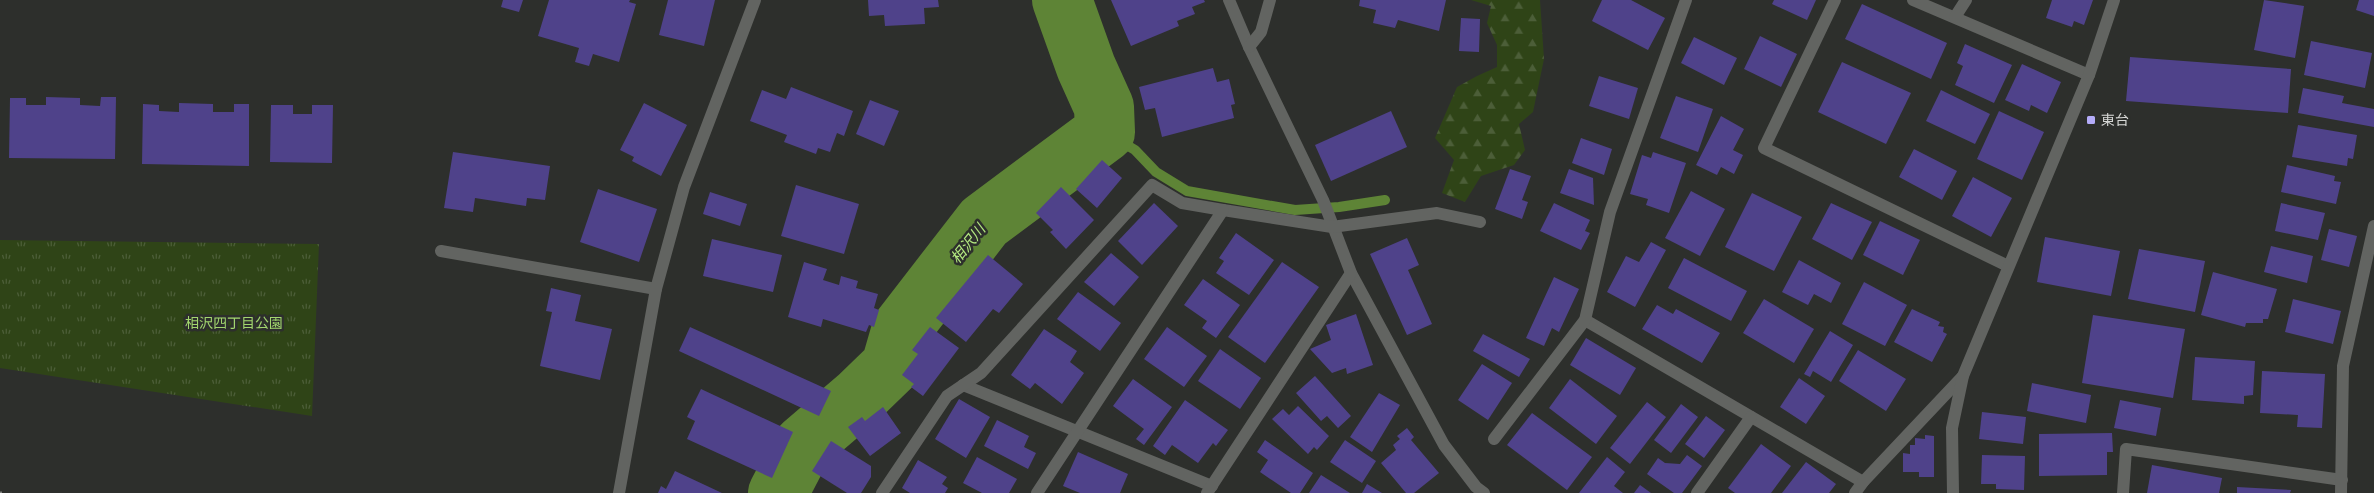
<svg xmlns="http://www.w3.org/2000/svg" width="2374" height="493" font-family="'DejaVu Sans','Noto Sans JP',sans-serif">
  <defs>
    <pattern id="forest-firs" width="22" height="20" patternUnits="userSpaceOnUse" patternTransform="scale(1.25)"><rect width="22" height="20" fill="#2f4417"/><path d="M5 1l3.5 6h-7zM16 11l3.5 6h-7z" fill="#4c5e38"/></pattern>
    <pattern id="park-tufts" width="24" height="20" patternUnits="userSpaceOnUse" patternTransform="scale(1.25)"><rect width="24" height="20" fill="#2f4417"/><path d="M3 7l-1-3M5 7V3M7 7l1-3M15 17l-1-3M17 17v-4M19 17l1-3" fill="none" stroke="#4c5e38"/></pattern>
  </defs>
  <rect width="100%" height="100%" fill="#2d2f2c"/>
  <polygon fill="url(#forest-firs)" points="1471,0 1540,0 1544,59 1533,112 1519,124 1525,150 1514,165 1481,176 1465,202 1442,193 1454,160 1435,138 1457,87 1477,76 1497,67 1497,45 1487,23 1491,6"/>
  <polygon fill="url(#park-tufts)" points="0,240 319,244 312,416 0,368"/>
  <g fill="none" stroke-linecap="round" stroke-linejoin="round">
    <polyline stroke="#5e8436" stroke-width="10" points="1105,132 1135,150 1156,172 1187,191 1295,210 1339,207 1385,200"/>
    <polyline stroke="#5e8436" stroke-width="60" points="778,493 803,445 859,397 891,366 902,328 984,222 1105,132 1104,107 1086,67 1062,0"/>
  </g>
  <g fill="#4f428a">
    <polygon points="503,0 523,0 519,12 501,7"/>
    <polygon points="549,0 630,0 629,2 636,4 619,62 593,54 589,66 575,62 579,48 538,36"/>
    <polygon points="668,0 715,0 704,46 659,35"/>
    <polygon points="868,0 938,0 939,7 924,8 925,24 885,26 884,15 869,16"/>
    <polygon points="1111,0 1204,0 1205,2 1192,7 1195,14 1177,21 1179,26 1131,46"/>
    <polygon points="1360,0 1446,0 1439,31 1398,20 1395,28 1373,23 1376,10 1359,6"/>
    <polygon points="1602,0 1631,0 1665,18 1648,50 1592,21"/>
    <polygon points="1774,0 1816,0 1807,20 1772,4"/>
    <polygon points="2052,0 2093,0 2084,25 2074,21 2072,27 2046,18"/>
    <polygon points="2264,0 2304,6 2295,58 2254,50"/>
    <polygon points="2359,0 2374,0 2374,16 2356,10"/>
    <polygon points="1862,4 1947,43 1931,79 1845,39"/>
    <polygon points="1461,18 1480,19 1479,52 1459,51"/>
    <polygon points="1760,36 1797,54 1781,87 1744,69"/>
    <polygon points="1694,37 1737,58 1724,85 1681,63"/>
    <polygon points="2311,41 2372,53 2365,88 2304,75"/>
    <polygon points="1965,44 2012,65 1994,103 1955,85 1963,66 1957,63"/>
    <polygon points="2130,57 2291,69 2288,113 2126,101"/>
    <polygon points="1842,62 1911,93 1886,144 1818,112"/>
    <polygon points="2022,64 2061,82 2047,113 2031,105 2029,111 2005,100"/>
    <polygon points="1213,68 1217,82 1229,79 1235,104 1231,105 1234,118 1162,137 1155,108 1145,110 1139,87"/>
    <polygon points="1599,76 1638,88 1629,119 1589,106"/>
    <polygon points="791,87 853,111 844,136 837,133 830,152 818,148 816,154 784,142 787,135 750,121 762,90 786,99"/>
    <polygon points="2303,88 2344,96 2342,103 2374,109 2374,127 2298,113"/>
    <polygon points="1941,90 1990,114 1975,144 1926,121"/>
    <polygon points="1676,96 1713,109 1698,152 1660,138"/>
    <polygon points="46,97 80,98 80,105 100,106 101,97 116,97 115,159 9,158 10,98 26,98 26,105 46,105"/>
    <polygon points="870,100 899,111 884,146 856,134"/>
    <polygon points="179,103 213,104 213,112 234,112 234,104 249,104 249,166 142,164 143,104 159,105 159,111 179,112"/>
    <polygon points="644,103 687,125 661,176 632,161 634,157 620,150"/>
    <polygon points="271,105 293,105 293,114 312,114 312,105 333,105 332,163 270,162"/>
    <polygon points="1391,111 1407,147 1331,181 1315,145"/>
    <polygon points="1999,111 2044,132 2022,180 1977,159"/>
    <polygon points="1721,116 1744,129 1733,150 1743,155 1734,174 1721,167 1717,175 1696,165"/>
    <polygon points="2298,125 2357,135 2353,159 2348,158 2347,166 2292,157"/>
    <polygon points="1581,138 1612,149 1604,175 1572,163"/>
    <polygon points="1914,149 1957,171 1942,200 1899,177"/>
    <polygon points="453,152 550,166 545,200 527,198 526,206 475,198 473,212 444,208"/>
    <polygon points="1653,152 1686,163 1669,213 1646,205 1648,199 1630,194 1642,155 1651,158"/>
    <polygon points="1102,160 1122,178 1097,208 1076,189"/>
    <polygon points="2287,165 2335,176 2334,181 2341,182 2336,204 2281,192"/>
    <polygon points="1510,169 1531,176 1522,200 1528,202 1522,219 1495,209"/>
    <polygon points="1569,169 1593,178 1594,205 1560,193"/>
    <polygon points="1973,177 2012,198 1991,237 1952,216"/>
    <polygon points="796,185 859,204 844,254 781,236"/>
    <polygon points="1061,187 1094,220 1066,249 1050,232 1053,230 1036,213"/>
    <polygon points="598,189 657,209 639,262 580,242"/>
    <polygon points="1691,191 1725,209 1700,256 1665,238"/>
    <polygon points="710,192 747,204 740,226 703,214"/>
    <polygon points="1752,193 1802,217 1774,271 1725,247"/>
    <polygon points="1154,203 1178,226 1142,265 1118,241"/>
    <polygon points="1554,203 1590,220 1585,231 1590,233 1581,250 1540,231"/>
    <polygon points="1831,203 1872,222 1852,260 1812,239"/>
    <polygon points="2281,203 2325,213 2318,240 2275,231"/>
    <polygon points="1880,221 1920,240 1903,275 1863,255"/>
    <polygon points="2329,229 2357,236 2349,267 2321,260"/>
    <polygon points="1236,233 1274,260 1249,295 1216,273 1224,261 1219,258"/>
    <polygon points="2045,237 2120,251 2111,296 2037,282"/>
    <polygon points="1407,238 1419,265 1408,270 1432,324 1407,335 1370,254"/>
    <polygon points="712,239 782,255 773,292 703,276"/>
    <polygon points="1651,242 1666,250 1635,307 1607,292 1626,256 1639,262"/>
    <polygon points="2271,246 2313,256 2307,283 2264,272"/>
    <polygon points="2139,249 2205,261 2195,312 2128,299"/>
    <polygon points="1111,253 1139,277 1114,306 1084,282"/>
    <polygon points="988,255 1023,284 999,313 993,309 966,342 936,318"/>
    <polygon points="1684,258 1747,291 1731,321 1668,288"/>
    <polygon points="1799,260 1841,283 1831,303 1814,294 1808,305 1782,292"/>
    <polygon points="804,262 827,269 823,280 839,285 841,276 858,281 856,288 878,294 874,308 879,310 874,327 869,325 866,332 823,319 821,327 788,317"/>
    <polygon points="1282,262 1319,287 1265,363 1228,337"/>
    <polygon points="2213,272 2277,289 2268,319 2263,319 2263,323 2246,323 2245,327 2201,315"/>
    <polygon points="1554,277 1579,289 1559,332 1552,328 1544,346 1526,338"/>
    <polygon points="1203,279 1240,305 1216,338 1202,328 1207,321 1184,305"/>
    <polygon points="1864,282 1907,305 1885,346 1842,324"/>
    <polygon points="551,288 581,295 575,321 612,329 600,380 540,366 552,312 546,311"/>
    <polygon points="1078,292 1121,323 1100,351 1057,319"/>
    <polygon points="1764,299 1814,329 1794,363 1743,333"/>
    <polygon points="2293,299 2341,311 2333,344 2285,332"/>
    <polygon points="1657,305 1673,314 1676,309 1720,333 1702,363 1642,329"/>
    <polygon points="1912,309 1940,322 1938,326 1944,327 1943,332 1947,334 1932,362 1894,342"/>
    <polygon points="1356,314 1373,365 1347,374 1346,368 1332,373 1310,349 1331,340 1326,325"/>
    <polygon points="2093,315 2185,329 2173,398 2082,383"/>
    <polygon points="690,327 831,391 819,416 679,351"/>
    <polygon points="930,327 959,348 923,396 911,387 914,384 902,375 918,354 912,350"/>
    <polygon points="1167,327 1207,356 1184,387 1144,359"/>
    <polygon points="1044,329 1077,351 1070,362 1084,373 1062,404 1035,383 1030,389 1011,375"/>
    <polygon points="1830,331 1853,345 1831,382 1813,371 1810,377 1804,374"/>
    <polygon points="1483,334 1530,359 1519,377 1473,351"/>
    <polygon points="1586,338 1636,368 1620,395 1570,365"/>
    <polygon points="1220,349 1261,378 1240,409 1198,381"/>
    <polygon points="1858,350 1906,379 1886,411 1839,381"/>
    <polygon points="2195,357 2255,361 2253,395 2244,396 2244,404 2192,400"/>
    <polygon points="1482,364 1512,383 1488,420 1458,400"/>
    <polygon points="2262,371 2325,374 2322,428 2297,427 2298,415 2260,413"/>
    <polygon points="1315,376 1351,416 1338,428 1327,416 1321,421 1296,393"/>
    <polygon points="1799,378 1825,396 1806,424 1780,407"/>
    <polygon points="1133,379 1172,407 1144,445 1136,439 1144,429 1113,406"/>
    <polygon points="1570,379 1617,416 1596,444 1549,408"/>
    <polygon points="2032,383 2091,395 2086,423 2027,411"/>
    <polygon points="701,389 793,432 772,478 687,439 695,421 687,417"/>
    <polygon points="1379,393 1400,405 1372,452 1350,437"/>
    <polygon points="959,399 990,417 966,458 935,439"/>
    <polygon points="1185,400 1228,430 1216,446 1213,443 1198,463 1172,445 1165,455 1153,446"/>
    <polygon points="2120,400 2161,408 2156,436 2114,428"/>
    <polygon points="1647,402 1666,417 1630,464 1610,448"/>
    <polygon points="1681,404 1698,417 1671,453 1654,440"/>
    <polygon points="1298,406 1329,436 1317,450 1314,447 1308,454 1272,419 1283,409 1289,415"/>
    <polygon points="883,407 901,433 870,456 848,427 862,417 865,421"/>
    <polygon points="1982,412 2026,417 2023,444 1979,439"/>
    <polygon points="1532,413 1592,457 1567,490 1507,445"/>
    <polygon points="1706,416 1725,430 1704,458 1685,444"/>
    <polygon points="997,420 1029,436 1024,447 1036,453 1028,469 984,446"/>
    <polygon points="1407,428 1414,437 1411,440 1439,473 1414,493 1406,493 1381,463 1396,450 1393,445 1400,439 1397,436"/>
    <polygon points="2112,433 2113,452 2107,452 2107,475 2039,476 2039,434"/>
    <polygon points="1925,435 1934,436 1934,477 1919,477 1919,472 1903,472 1903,453 1910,454 1910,445 1915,445 1915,438 1925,439"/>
    <polygon points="1265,440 1313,473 1300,493 1291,493 1260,472 1268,460 1257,452"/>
    <polygon points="1345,440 1376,461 1362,483 1330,462"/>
    <polygon points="831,441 871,466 871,477 861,493 847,493 812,471"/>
    <polygon points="1761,444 1791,466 1771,493 1735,493 1728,488"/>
    <polygon points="1078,452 1128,474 1120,493 1080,493 1063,486"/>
    <polygon points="1687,455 1702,466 1682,493 1674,493 1647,474 1658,458 1665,463 1680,464"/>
    <polygon points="1982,455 2025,456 2024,490 1996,489 1996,484 1981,484"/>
    <polygon points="977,457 1017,479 1009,493 982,493 963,483"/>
    <polygon points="1607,457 1625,472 1614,486 1623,493 1579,493"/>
    <polygon points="918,460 947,477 942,484 948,488 945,493 910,493 902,488"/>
    <polygon points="1806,462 1836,484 1829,493 1782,493"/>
    <polygon points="2152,465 2222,478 2219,493 2147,493"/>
    <polygon points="675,471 722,493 658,493 661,486 666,489"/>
    <polygon points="1321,475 1350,493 1309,493"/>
    <polygon points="1367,484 1382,493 1362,493"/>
    <polygon points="1640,485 1651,493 1634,493"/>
    <polygon points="2237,487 2291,490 2290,493 2237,493"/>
  </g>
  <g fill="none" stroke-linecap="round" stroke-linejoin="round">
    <polyline stroke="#80827f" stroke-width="3" stroke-dasharray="4 2.5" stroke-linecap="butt" points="0,493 2,493"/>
    <g stroke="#626461" stroke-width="12">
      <polyline points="1229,0 1249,47 1323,200 1351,273 1444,445 1476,487 1484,493"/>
      <polyline points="1835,0 1764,148 2008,266"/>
      <polyline points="1913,0 2089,75"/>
      <polyline points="1955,17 1966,0"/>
      <polyline points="1249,47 1261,32 1270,0"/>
      <polyline points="1223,210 1332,227 1437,213 1480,222"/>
      <polyline points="441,251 656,289"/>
      <polyline points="1585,320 1863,482"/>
      <polyline points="963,385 1212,486"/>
      <polyline points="1494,439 1585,320 1610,212 1686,0"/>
      <polyline points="619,493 656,289 684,187 755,0"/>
      <polyline points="882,493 947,396 981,373 1152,185 1182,203 1223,210 1037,493"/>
      <polyline points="1207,493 1351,273"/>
      <polyline points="1697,493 1751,417"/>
      <polyline points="1855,493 1863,482 1963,376"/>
      <polyline points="1953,493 1952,428 1963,376 2089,75 2114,0"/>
      <polyline points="2123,493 2126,449 2342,480"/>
      <polyline points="2341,493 2343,366 2374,226"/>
    </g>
  </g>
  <rect fill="#b4acf9" stroke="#2d2f2c" stroke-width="2" x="2086" y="115" width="10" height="10" rx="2.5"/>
  <g text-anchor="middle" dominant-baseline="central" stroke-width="5" stroke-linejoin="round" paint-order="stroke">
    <g font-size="14" fill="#d7d8d6" stroke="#2d2f2c" text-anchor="start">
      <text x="2101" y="120">東台</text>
    </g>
    <g font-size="14" fill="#a2d66e" stroke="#2d2f2c">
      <text x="234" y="323">相沢四丁目公園</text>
    </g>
    <g font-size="15" font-style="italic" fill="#b4e980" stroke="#2d2f2c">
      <text transform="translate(968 244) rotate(-51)">相沢川</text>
    </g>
  </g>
</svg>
